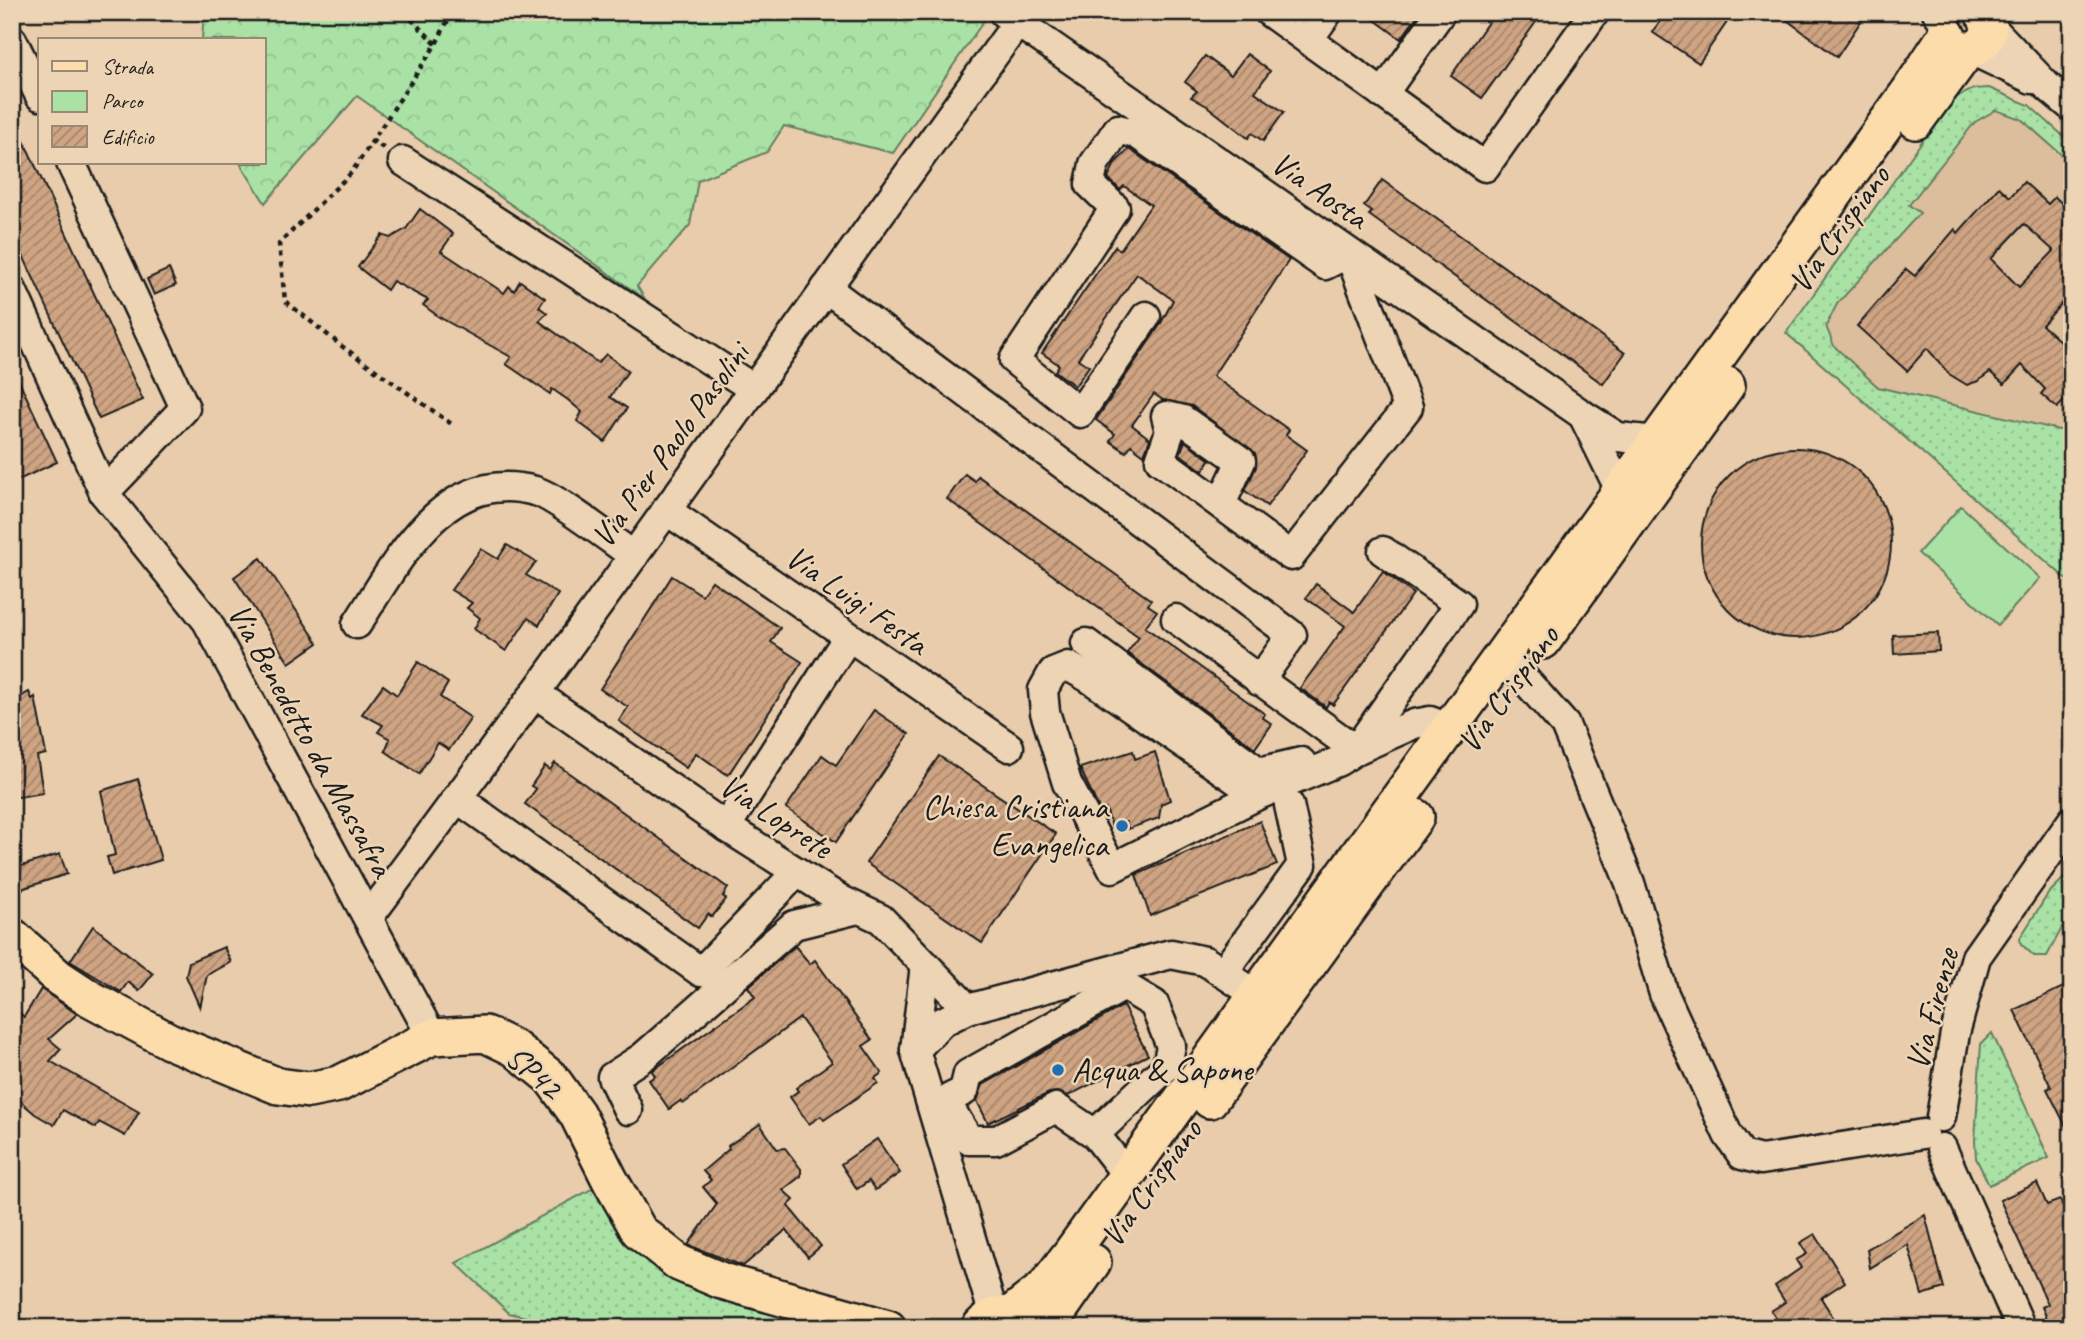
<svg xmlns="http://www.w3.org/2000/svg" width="2084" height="1340" font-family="Caveat,sans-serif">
  <defs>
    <pattern id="grass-dots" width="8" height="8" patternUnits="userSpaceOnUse" patternTransform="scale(1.75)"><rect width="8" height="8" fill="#aae2a6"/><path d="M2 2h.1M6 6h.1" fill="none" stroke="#92c18e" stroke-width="1.8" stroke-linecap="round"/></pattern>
    <pattern id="forest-crowns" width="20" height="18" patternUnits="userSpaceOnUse" patternTransform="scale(1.75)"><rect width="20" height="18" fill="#aae2a6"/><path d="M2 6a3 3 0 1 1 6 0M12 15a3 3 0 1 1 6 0" fill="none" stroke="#92c18e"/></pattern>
    <pattern id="building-hatch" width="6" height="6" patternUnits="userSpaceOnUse" patternTransform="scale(1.75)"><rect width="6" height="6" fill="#cfa483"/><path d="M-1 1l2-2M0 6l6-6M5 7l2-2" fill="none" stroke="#a7856a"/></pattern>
  </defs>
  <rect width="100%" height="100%" fill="#e8ccab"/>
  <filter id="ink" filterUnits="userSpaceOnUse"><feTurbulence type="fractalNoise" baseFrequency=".0143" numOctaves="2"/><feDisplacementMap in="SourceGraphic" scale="14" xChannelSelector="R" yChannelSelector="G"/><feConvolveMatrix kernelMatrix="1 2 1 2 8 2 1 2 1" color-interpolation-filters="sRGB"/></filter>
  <g filter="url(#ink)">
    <polygon fill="#dcbd9c" points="1996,110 2021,119 2072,164 2072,429 2059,430 1878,387 1834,346 1826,326 1837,304 1919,214 1909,205 1975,122"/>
    <g fill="url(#grass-dots)" stroke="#637f61" stroke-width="2">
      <polygon points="1989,88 2029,105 2072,144 2072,164 2021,119 1996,110 1975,122 1909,205 1920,213 1837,304 1826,326 1834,346 1878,387 2059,430 2072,429 2072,584 1786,333 1952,99 1974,89"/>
      <polygon points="2072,870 2072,909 2047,956 2034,956 2021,944 2020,938 2048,894"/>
      <polygon points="1992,1033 2049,1158 1989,1185 1976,1158 1975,1141 1981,1044"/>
      <polygon points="597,1186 660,1269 844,1328 559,1328 556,1324 509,1313 456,1263"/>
    </g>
    <polygon fill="url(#forest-crowns)" stroke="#637f61" stroke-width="2" points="204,12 976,12 985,19 893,153 784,126 767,152 698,180 690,225 637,286 645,299 357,96 265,203 240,163 264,163 264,40 202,40"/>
    <polygon fill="#aae2a6" stroke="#637f61" stroke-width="2" points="1961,506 2040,578 1998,625 1918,553"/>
    <g fill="url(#building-hatch)" stroke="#1c1c1c" stroke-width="2" fill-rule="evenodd">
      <polygon points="1364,12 1420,12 1401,39"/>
      <polygon points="1495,12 1543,12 1482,98 1451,76"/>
      <polygon points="1667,12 1734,12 1699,63 1652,32"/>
      <polygon points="1776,12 1867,12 1837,57"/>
      <polygon points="1247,54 1270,71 1255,92 1284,112 1263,141 1252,133 1248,138 1207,106 1191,97 1197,91 1185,82 1205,56 1231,75"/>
      <polygon points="12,115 143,400 99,419 12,232"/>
      <polygon points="1129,149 1289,260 1213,376 1289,430 1286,435 1307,450 1267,506 1245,491 1256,467 1255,453 1192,406 1163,400 1154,394 1132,425 1150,439 1144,455 1131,445 1126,452 1110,441 1115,434 1096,420 1160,325 1173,300 1137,274 1078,359 1089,366 1075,386 1055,371 1059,365 1042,353 1115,246 1120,250 1151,205 1124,186 1120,190 1108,178 1115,163"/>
      <polygon points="1382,180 1625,353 1603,384 1369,215 1372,212 1364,206"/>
      <path d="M 2024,182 L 2048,204 L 2055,197 L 2072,213 L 2072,292 L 2042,325 L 2072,352 L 2072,393 L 2057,408 L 2041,394 L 2045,389 L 2022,365 L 2004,384 L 1990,372 L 1978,381 L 1967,385 L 1949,374 L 1927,348 L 1907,371 L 1857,326 L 1906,269 L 1915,276 L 1955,229 L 1958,233 L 1999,187 L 2010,197 ZM 2024,224 L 2054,251 L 2019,287 L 1991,259 Z"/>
      <polygon points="420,209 453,234 441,251 504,293 509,286 514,291 520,281 545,298 539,307 547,313 539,321 598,363 606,354 628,371 610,397 627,408 605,442 577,421 582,412 568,400 552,389 550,394 506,364 511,357 439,317 423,305 428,300 393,281 387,290 358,267 382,235 390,238 406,229"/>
      <polygon points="169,269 176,285 154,295 147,279"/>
      <polygon points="12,366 57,462 12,483"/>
      <polygon points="1185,441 1210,460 1203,471 1180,454"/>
      <circle cx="1796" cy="543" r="95"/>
      <polygon points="965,474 975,481 978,476 1151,600 1148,605 1157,611 1145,627 1265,714 1262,717 1272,724 1255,748 1127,653 1139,637 947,499"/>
      <polygon points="507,545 536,562 526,575 558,594 539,625 528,618 506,651 474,629 480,618 467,608 472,603 451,590 481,549 498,559"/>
      <polygon points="261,558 318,643 289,663 234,577"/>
      <polygon points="1383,571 1413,594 1333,705 1329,702 1326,707 1300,688 1345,626 1306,598 1316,584 1354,612"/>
      <polygon points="672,576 702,595 712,581 780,628 771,642 802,662 728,775 696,753 686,768 619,721 628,707 600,689"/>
      <polygon points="1938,633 1939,651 1894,654 1893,635"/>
      <polygon points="418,662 448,683 440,697 471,718 449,750 438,743 419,774 385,751 390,739 378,732 383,725 362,714 383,685 397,695"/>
      <polygon points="29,692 32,699 35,697 46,754 37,756 43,793 17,797 12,776 12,702"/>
      <polygon points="874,710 909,734 836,842 786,808 822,755 836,765"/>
      <polygon points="1133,751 1135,759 1155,752 1170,800 1161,804 1159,818 1128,829 1126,822 1112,827 1106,809 1100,811 1080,768"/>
      <polygon points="939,756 1056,834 982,943 866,863"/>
      <polygon points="555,763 728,888 723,896 726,899 712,917 708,914 698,928 525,804 536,789 531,786 545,766 550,770"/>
      <polygon points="138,779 161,860 112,875 107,857 115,855 101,791"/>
      <polygon points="1260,821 1277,865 1150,916 1136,875"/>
      <polygon points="60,854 67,874 12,892 12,869"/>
      <polygon points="93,926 153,974 139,991 128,982 121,992 70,961"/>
      <polygon points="795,946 810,964 815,960 872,1040 863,1046 882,1073 875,1078 878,1083 824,1120 821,1116 809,1124 790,1097 798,1091 796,1088 832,1062 800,1018 683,1104 680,1101 669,1109 649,1080 655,1076 652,1071 755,997 748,987"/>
      <polygon points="224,947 231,962 207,975 200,1008 186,976 189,962"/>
      <polygon points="2072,983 2072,1138 2047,1089 2051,1087 2014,1010"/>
      <polygon points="41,989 77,1014 49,1039 61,1049 50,1061 139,1112 125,1136 99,1122 96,1128 63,1110 54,1125 35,1114 12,1094 12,1006 24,1017"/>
      <polygon points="1123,1006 1148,1055 1068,1096 1058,1092 1049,1093 988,1123 977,1101 983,1085"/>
      <polygon points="760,1124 777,1149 785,1148 801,1169 801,1176 783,1190 794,1200 788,1206 821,1246 808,1257 786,1230 743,1266 688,1245 717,1204 703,1187 711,1180 703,1171 729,1149 728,1146"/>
      <polygon points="877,1139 900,1173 875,1190 869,1181 857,1189 841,1164"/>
      <polygon points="2037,1183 2047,1205 2060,1200 2069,1221 2066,1222 2072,1235 2072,1328 2051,1328 2042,1307 2048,1304 2000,1200"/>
      <polygon points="1925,1215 1944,1288 1922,1295 1908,1245 1870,1268 1867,1249"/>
      <polygon points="1815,1234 1845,1282 1821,1298 1840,1328 1783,1328 1771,1311 1785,1302 1775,1286 1801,1268 1796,1260 1807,1254 1800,1243"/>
    </g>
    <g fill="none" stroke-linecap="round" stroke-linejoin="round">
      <g stroke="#1c1c1c" stroke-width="33">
        <g id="minor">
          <polyline points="1269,12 1485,167 1595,12"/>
          <polyline points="1937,12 1946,25"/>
          <polyline points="1004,13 1583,415 1618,437 1656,441"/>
          <polyline points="1990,26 2047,86 2072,107"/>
          <polyline points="12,40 40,96"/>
          <polyline points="1308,40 1328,12"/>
          <polyline points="1971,50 2032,79"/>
          <polyline points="1383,94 1441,12"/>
          <polyline points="403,161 754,389"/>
          <polyline points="71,163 185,408 104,493"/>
          <polyline points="826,288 1292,635 1259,681"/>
          <polyline points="12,290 104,493 207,621 432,1037"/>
          <polyline points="1146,316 1080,413 1014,360 1115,208 1090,184 1094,164 1118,129 1137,134 1325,265 1349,253 1408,407 1291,556 1160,460 1170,431 1166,416 1183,420 1241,461 1221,504"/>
          <polyline points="1583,415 1620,490"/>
          <polyline points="666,510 1009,747"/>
          <polyline points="1176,619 1356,750 1459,604 1383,551"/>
          <path d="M 357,624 C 397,562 444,466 535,491 C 553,495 614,542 634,556"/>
          <polyline points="1086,643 1259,772 1301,762"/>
          <polyline points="1519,673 1565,725 1630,883 1664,994 1728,1135 1742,1155 1761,1160 1923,1134"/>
          <polyline points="535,693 726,827 843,901 881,919 968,1009"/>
          <polyline points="1258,795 1089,678 1068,666 1053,672 1043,690 1045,712 1067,783 1112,868 1258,795 1339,761 1356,750 1414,724 1430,721 1451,729"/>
          <polyline points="457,798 701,972 797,872"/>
          <polyline points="726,827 848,637"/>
          <polyline points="369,917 535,693 1025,12"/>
          <polyline points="925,965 915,1050 994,1316"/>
          <polyline points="1223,973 1302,865 1289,805"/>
          <polyline points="915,1050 942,1022 968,1009 1171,954 1205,961 1255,994"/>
          <polyline points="628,1110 612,1077 643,1057 794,925 858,909"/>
          <polyline points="1941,1117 1955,1033 1976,957 2072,821"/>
          <polyline points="1095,1134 1056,1108 996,1140 969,1140 951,1110 950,1098 964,1091 968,1074 1124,986 1154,1004 1171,1046 1167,1066 1095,1134 1127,1175"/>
          <polyline points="1942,1148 2021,1328"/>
        </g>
      </g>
      <g stroke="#1c1c1c" stroke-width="40">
        <g id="major">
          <path d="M 1950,41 C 1972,63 2002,36 1982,12"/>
          <polyline points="1916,121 1968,50"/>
          <polyline points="1543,641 1727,385"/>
          <polyline points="12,936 59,978 91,999 169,1041 278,1086 309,1090 339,1084 432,1037 485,1034 514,1048 551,1078 577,1114 610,1180 639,1231 679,1263 722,1281 888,1328"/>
          <polyline points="1210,1100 1416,817"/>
          <path d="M 1011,1314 L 1044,1288 L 1071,1253 C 1350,865 1630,478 1910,90 L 1947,34"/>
          <path d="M 979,1328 C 993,1311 1012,1310 1028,1325"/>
          <polyline points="1047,1328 1093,1262"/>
        </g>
      </g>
      <g stroke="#1c1c1c" stroke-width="4.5" stroke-dasharray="5 5" stroke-linecap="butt">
        <polyline points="404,12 436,44"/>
        <polyline points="452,12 436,44 352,172 279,244 285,301 343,347 453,425"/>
        <polyline points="371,140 385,149"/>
      </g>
      <use href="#minor" stroke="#ecd4b4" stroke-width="28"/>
      <use href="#major" stroke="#fddcac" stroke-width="35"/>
    </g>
  </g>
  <g fill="#1f6fb2" stroke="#ecd4b4" stroke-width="2.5">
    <circle cx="1122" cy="826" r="7"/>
    <circle cx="1058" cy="1070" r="7"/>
  </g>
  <g text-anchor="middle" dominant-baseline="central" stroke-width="5" stroke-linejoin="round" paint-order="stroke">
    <g font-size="33" fill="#1c1c1c" stroke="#ecd4b4">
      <text transform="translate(1320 190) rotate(35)">Via Aosta</text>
      <text transform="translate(1839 229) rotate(-54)">Via Crispiano</text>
      <text transform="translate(670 445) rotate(-54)">Via Pier Paolo Pasolini</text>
      <text transform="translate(857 600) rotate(35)">Via Luigi Festa</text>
      <text transform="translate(1508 689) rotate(-54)">Via Crispiano</text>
      <text transform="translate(311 740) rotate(61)">Via Benedetto da Massafra</text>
      <text transform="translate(776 816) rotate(33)">Via Loprete</text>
      <text transform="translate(1932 1009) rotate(-75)">Via Firenze</text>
      <text transform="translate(534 1072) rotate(41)">SP42</text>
      <text transform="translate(1151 1183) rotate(-54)">Via Crispiano</text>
    </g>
    <g font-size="33" fill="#1c1c1c" stroke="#ecd4b4" text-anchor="end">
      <text x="1108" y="807">Chiesa Cristiana<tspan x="1108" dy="38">Evangelica</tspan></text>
      <text x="1072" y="1070" text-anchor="start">Acqua &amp; Sapone</text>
    </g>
  </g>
  <rect width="2084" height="1340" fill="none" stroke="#ecd4b4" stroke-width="42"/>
  <rect x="21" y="21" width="2042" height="1298" fill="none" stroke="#1c1c1c" stroke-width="2.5" filter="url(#ink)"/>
  <rect x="38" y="38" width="228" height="126" fill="#ecd4b4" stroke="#998a77" stroke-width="2"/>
  <rect x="52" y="61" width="35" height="10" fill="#fddcac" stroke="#998a77" stroke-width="2"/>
  <text x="102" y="74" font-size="21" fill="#1c1c1c">Strada</text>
  <rect x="52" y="91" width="35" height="21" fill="#aae2a6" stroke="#998a77" stroke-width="2"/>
  <text x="102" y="108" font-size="21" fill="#1c1c1c">Parco</text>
  <rect x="52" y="126" width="35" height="21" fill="url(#building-hatch)" stroke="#998a77" stroke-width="2"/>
  <text x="102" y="144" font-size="21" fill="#1c1c1c">Edificio</text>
</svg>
